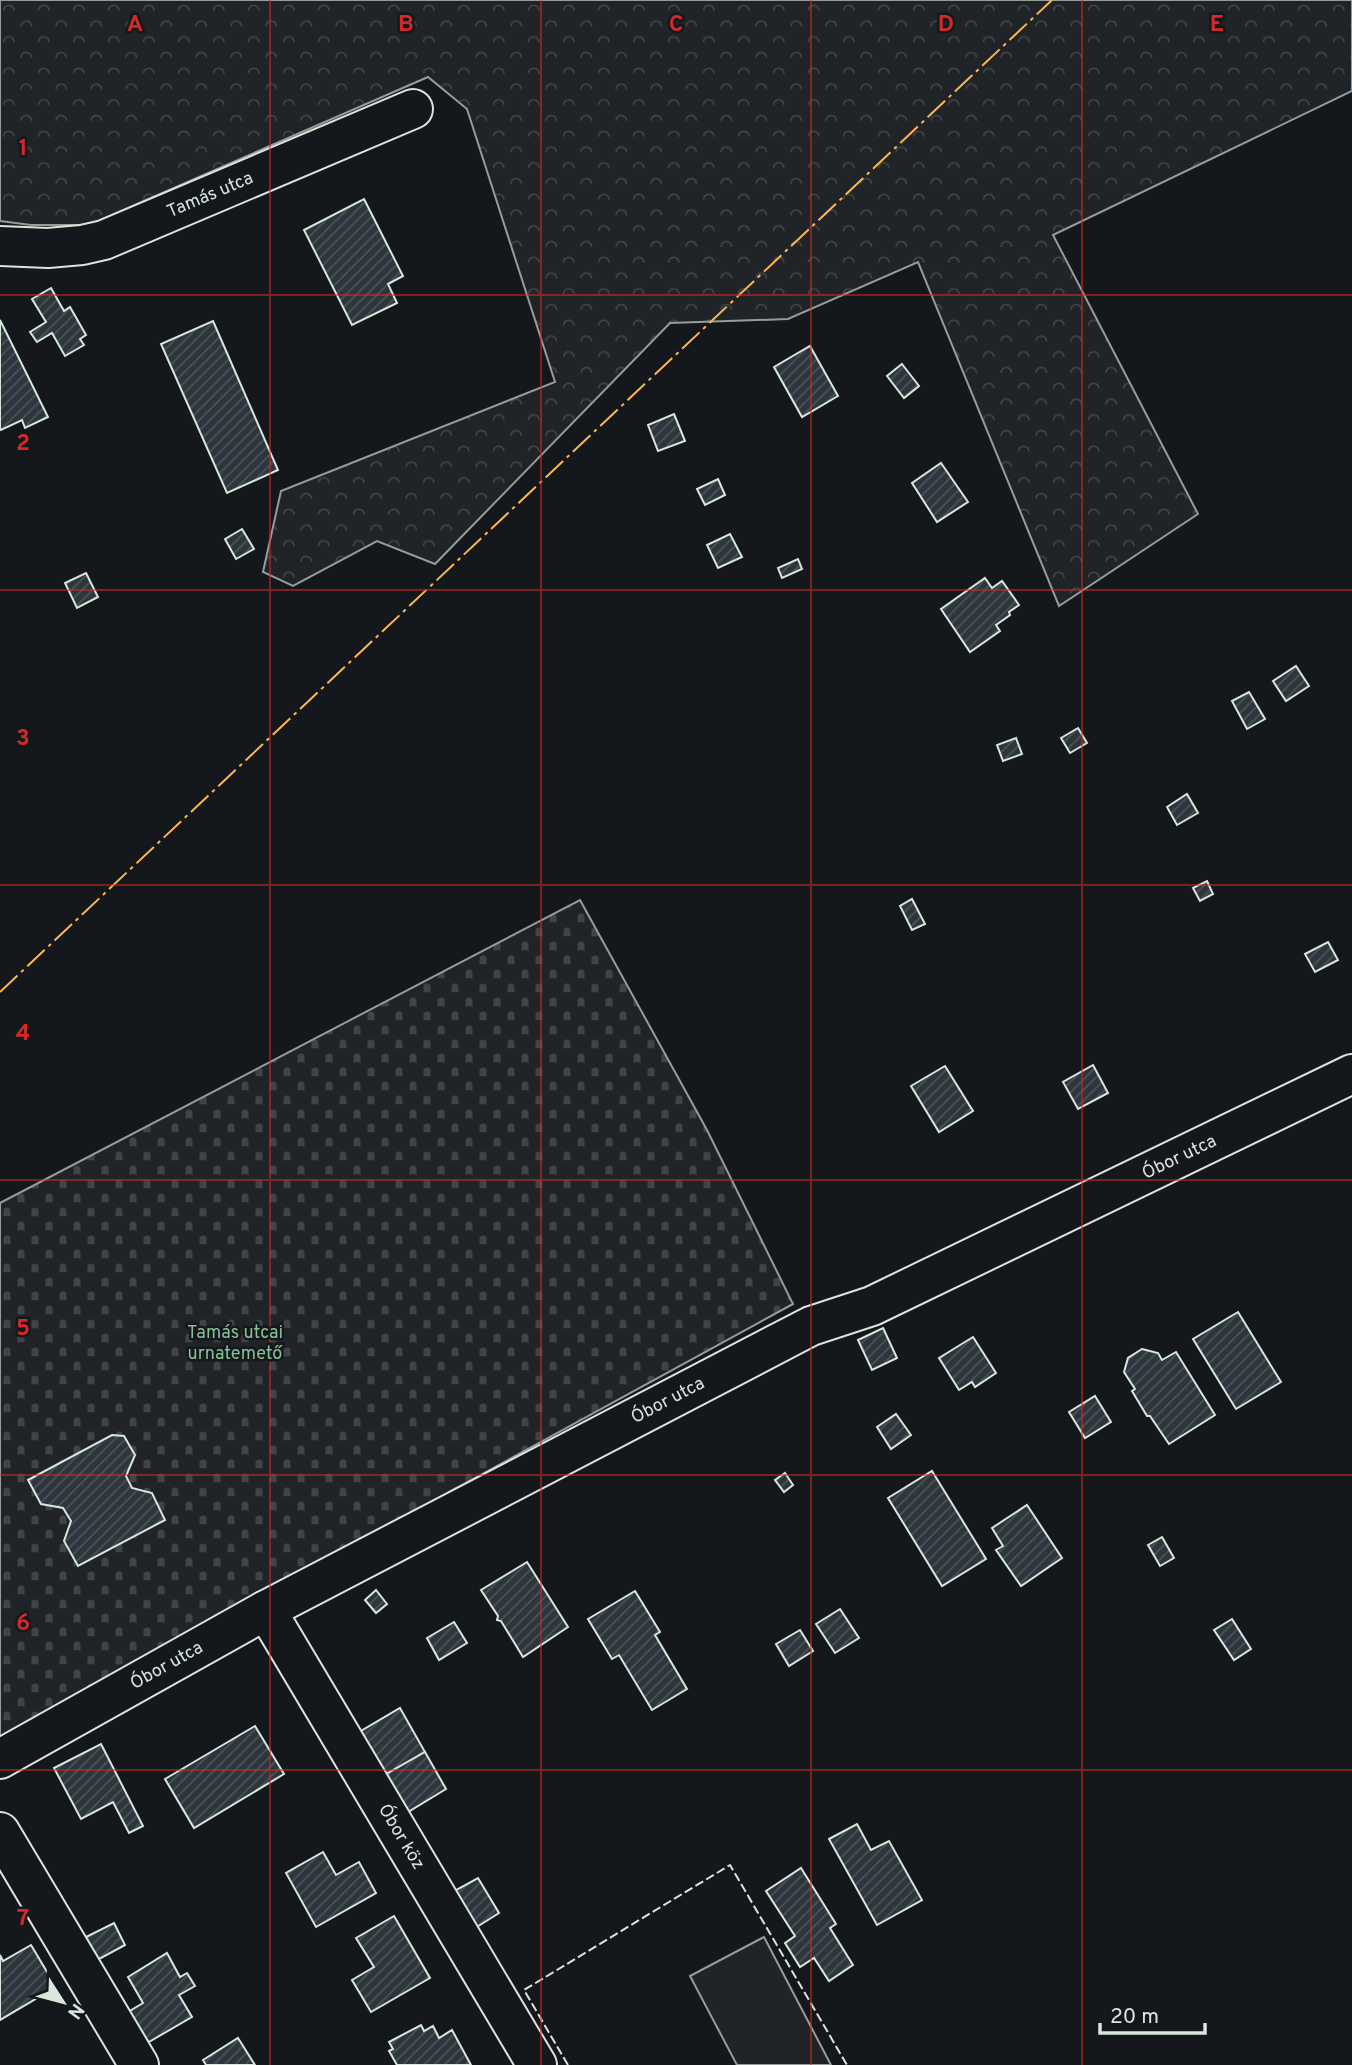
<svg xmlns="http://www.w3.org/2000/svg" width="1352" height="2065" font-family="Overpass,sans-serif">
  <defs>
    <pattern id="forest-crowns" width="20" height="18" patternUnits="userSpaceOnUse" patternTransform="scale(1.75)"><rect width="20" height="18" fill="#202428"/><path d="M2 6a3 3 0 1 1 6 0M12 15a3 3 0 1 1 6 0" fill="none" stroke="#404447"/></pattern>
    <pattern id="cemetery-stones" width="16" height="16" patternUnits="userSpaceOnUse" patternTransform="scale(1.75)"><rect width="16" height="16" fill="#202428"/><path d="M2 7V4a2 2 0 0 1 4 0v3zM10 15v-3a2 2 0 0 1 4 0v3z" fill="#404447"/></pattern>
    <pattern id="building-hatch" width="6" height="6" patternUnits="userSpaceOnUse" patternTransform="scale(1.75)"><rect width="6" height="6" fill="#2c363c"/><path d="M-1 1l2-2M0 6l6-6M5 7l2-2" fill="none" stroke="#4a5358"/></pattern>
  </defs>
  <rect width="100%" height="100%" fill="#14181c"/>
  <polygon fill="#202428" stroke="#939e99" stroke-width="2" points="764,1937 831,2065 737,2065 690,1976"/>
  <polygon fill="url(#forest-crowns)" stroke="#939e99" stroke-width="2" points="0,0 1352,0 1352,91 1053,235 1198,514 1059,606 918,262 788,319 670,323 435,564 377,541 293,586 263,572 281,491 555,382 467,109 428,77 89,225 31,225 0,221"/>
  <polygon fill="url(#cemetery-stones)" stroke="#939e99" stroke-width="2" points="580,900 707,1130 793,1304 0,1738 0,1203"/>
  <g fill="url(#building-hatch)" stroke="#d8e6dc" stroke-width="2">
    <polygon points="364,199 403,276 388,284 397,303 352,325 304,230"/>
    <polygon points="51,288 64,311 70,307 86,335 80,339 84,345 65,356 52,333 37,342 30,332 46,322 32,299"/>
    <polygon points="0,320 48,417 25,428 22,420 1,430 0,428"/>
    <polygon points="213,321 278,470 227,493 161,344"/>
    <polygon points="810,346 838,396 802,417 774,367"/>
    <polygon points="902,364 919,386 904,398 887,376"/>
    <polygon points="674,414 685,441 658,451 648,425"/>
    <polygon points="941,463 968,502 937,522 912,483"/>
    <polygon points="718,479 725,495 705,505 697,489"/>
    <polygon points="242,529 254,549 236,559 225,539"/>
    <polygon points="730,534 742,557 718,568 707,545"/>
    <polygon points="798,559 802,569 782,578 778,568"/>
    <polygon points="86,573 98,597 77,608 65,583"/>
    <polygon points="985,578 992,588 1002,581 1019,605 1009,612 1010,615 996,625 1000,631 970,652 941,609"/>
    <polygon points="1296,666 1309,686 1286,701 1273,681"/>
    <polygon points="1249,692 1265,719 1247,729 1232,701"/>
    <polygon points="1078,728 1087,743 1070,753 1061,738"/>
    <polygon points="1016,738 1022,754 1003,761 997,745"/>
    <polygon points="1187,794 1198,813 1177,825 1167,807"/>
    <polygon points="1207,881 1213,894 1200,901 1193,888"/>
    <polygon points="912,899 925,924 912,930 900,906"/>
    <polygon points="1328,942 1338,960 1315,972 1305,954"/>
    <polygon points="1093,1065 1108,1093 1078,1109 1063,1082"/>
    <polygon points="945,1066 973,1111 939,1132 911,1086"/>
    <polygon points="1238,1312 1281,1382 1236,1409 1193,1339"/>
    <polygon points="883,1328 897,1358 872,1370 858,1340"/>
    <polygon points="973,1337 996,1373 975,1387 972,1382 959,1390 939,1358"/>
    <polygon points="1142,1349 1158,1353 1162,1360 1176,1352 1215,1415 1169,1444 1150,1416 1147,1416 1132,1391 1135,1389 1124,1372 1128,1358"/>
    <polygon points="1095,1396 1111,1422 1085,1438 1069,1412"/>
    <polygon points="896,1414 911,1435 891,1449 877,1427"/>
    <polygon points="112,1435 124,1436 135,1455 126,1476 132,1488 152,1493 165,1520 78,1566 64,1541 71,1521 63,1508 41,1504 28,1480"/>
    <polygon points="932,1471 986,1559 942,1586 888,1498"/>
    <polygon points="785,1473 793,1485 784,1492 775,1480"/>
    <polygon points="1027,1505 1062,1558 1021,1586 996,1550 1003,1546 992,1528"/>
    <polygon points="1162,1537 1174,1558 1160,1566 1148,1545"/>
    <polygon points="527,1562 568,1627 523,1657 501,1621 497,1620 498,1616 481,1590"/>
    <polygon points="376,1590 387,1604 376,1613 365,1600"/>
    <polygon points="635,1591 660,1632 655,1635 687,1689 652,1710 619,1655 612,1659 588,1619"/>
    <polygon points="840,1609 859,1638 835,1653 816,1624"/>
    <polygon points="1232,1619 1251,1649 1234,1660 1214,1630"/>
    <polygon points="454,1622 467,1643 439,1660 427,1638"/>
    <polygon points="800,1630 813,1651 789,1666 776,1644"/>
    <polygon points="400,1708 425,1752 381,1777 354,1735"/>
    <polygon points="255,1726 284,1774 194,1828 165,1779"/>
    <polygon points="101,1744 143,1826 129,1833 113,1802 81,1819 54,1768"/>
    <polygon points="425,1752 446,1789 403,1815 381,1777"/>
    <polygon points="857,1824 871,1850 889,1841 922,1900 877,1925 829,1839"/>
    <polygon points="323,1852 336,1875 359,1862 376,1893 316,1927 286,1873"/>
    <polygon points="801,1868 836,1924 830,1928 853,1965 829,1981 814,1958 800,1967 785,1943 795,1936 766,1891"/>
    <polygon points="478,1878 499,1913 472,1930 447,1895"/>
    <polygon points="394,1916 430,1978 371,2012 352,1980 374,1967 356,1938"/>
    <polygon points="114,1923 125,1945 90,1964 78,1941"/>
    <polygon points="31,1945 56,1987 0,2020 0,1955 3,1961"/>
    <polygon points="167,1953 180,1977 187,1973 195,1986 179,1995 192,2017 142,2046 123,2015 143,2003 128,1977"/>
    <polygon points="421,2025 424,2031 433,2026 439,2038 452,2030 471,2065 397,2065 389,2051 393,2049 389,2042"/>
    <polygon points="238,2038 255,2065 206,2065 203,2060"/>
  </g>
  <g fill="none" stroke-linecap="round" stroke-linejoin="round">
    <g stroke="#d8e6dc" stroke-width="42">
      <g id="minor">
        <path id="s1" d="M 0,246 L 48,248 L 82,245 L 104,240 L 413,109"/>
        <path id="s2" d="M 266,1610 L 537,2065"/>
        <path id="s3" d="M 0,1759 L 266,1610 L 811,1326 L 872,1306 L 1352,1074"/>
        <polyline points="0,1832 139,2065"/>
      </g>
    </g>
    <use href="#minor" stroke="#14181c" stroke-width="38"/>
    <polyline stroke="#d8e6dc" stroke-width="2" stroke-dasharray="9 3.5" stroke-linecap="butt" points="568,2065 524,1990 730,1865 847,2065"/>
    <polyline stroke="#ffb74d" stroke-width="2" stroke-dasharray="24 5 3.5 5" stroke-linecap="butt" points="0,992 1052,0"/>
  </g>
  <path fill="none" stroke="#d62828" stroke-width="2" stroke-opacity="0.55" d="M 270,0 L 270,2065M 541,0 L 541,2065M 811,0 L 811,2065M 1082,0 L 1082,2065M 0,295 L 1352,295M 0,590 L 1352,590M 0,885 L 1352,885M 0,1180 L 1352,1180M 0,1475 L 1352,1475M 0,1770 L 1352,1770"/>
  <g text-anchor="middle" dominant-baseline="central" stroke-width="5" stroke-linejoin="round" paint-order="stroke">
    <g font-size="18" fill="#d8e6dc" stroke="#14181c">
      <text stroke="none"><textPath href="#s1" startOffset="220">Tamás utca</textPath></text>
      <text stroke="none"><textPath href="#s3" startOffset="1325">Óbor utca</textPath></text>
      <text stroke="none"><textPath href="#s3" startOffset="758">Óbor utca</textPath></text>
      <text stroke="none"><textPath href="#s3" startOffset="191">Óbor utca</textPath></text>
      <text stroke="none"><textPath href="#s2" startOffset="264">Óbor köz</textPath></text>
    </g>
    <g font-size="18" fill="#8ac095" stroke="#14181c">
      <text x="235" y="1333">Tamás utcai<tspan x="235" dy="21">urnatemető</tspan></text>
    </g>
  </g>
  <g font-size="23" text-anchor="middle" font-weight="bold" fill="#d62828" stroke="#14181c" stroke-width="5" stroke-linejoin="round" paint-order="stroke">
    <text x="135" y="31">A</text>
    <text x="406" y="31">B</text>
    <text x="676" y="31">C</text>
    <text x="946" y="31">D</text>
    <text x="1217" y="31">E</text>
    <text x="23" y="155">1</text>
    <text x="23" y="450">2</text>
    <text x="23" y="745">3</text>
    <text x="23" y="1040">4</text>
    <text x="23" y="1335">5</text>
    <text x="23" y="1630">6</text>
    <text x="23" y="1925">7</text>
  </g>
  <g transform="translate(63 2002) rotate(126)" stroke="#14181c" stroke-width="5" paint-order="stroke">
  <path d="M0-5L12 26L0 18L-12 26Z" fill="#d8e6dc"/>
  <text y="-10" font-size="19" font-weight="bold" text-anchor="middle" fill="#d8e6dc">N</text>
  </g>
  <path d="M1100 2023v10h105v-10" fill="none" stroke="#d8e6dc" stroke-width="3.5"/>
  <text x="1110" y="2023" font-size="21" fill="#d8e6dc" stroke="#14181c" stroke-width="5" paint-order="stroke">20 m</text>
</svg>
